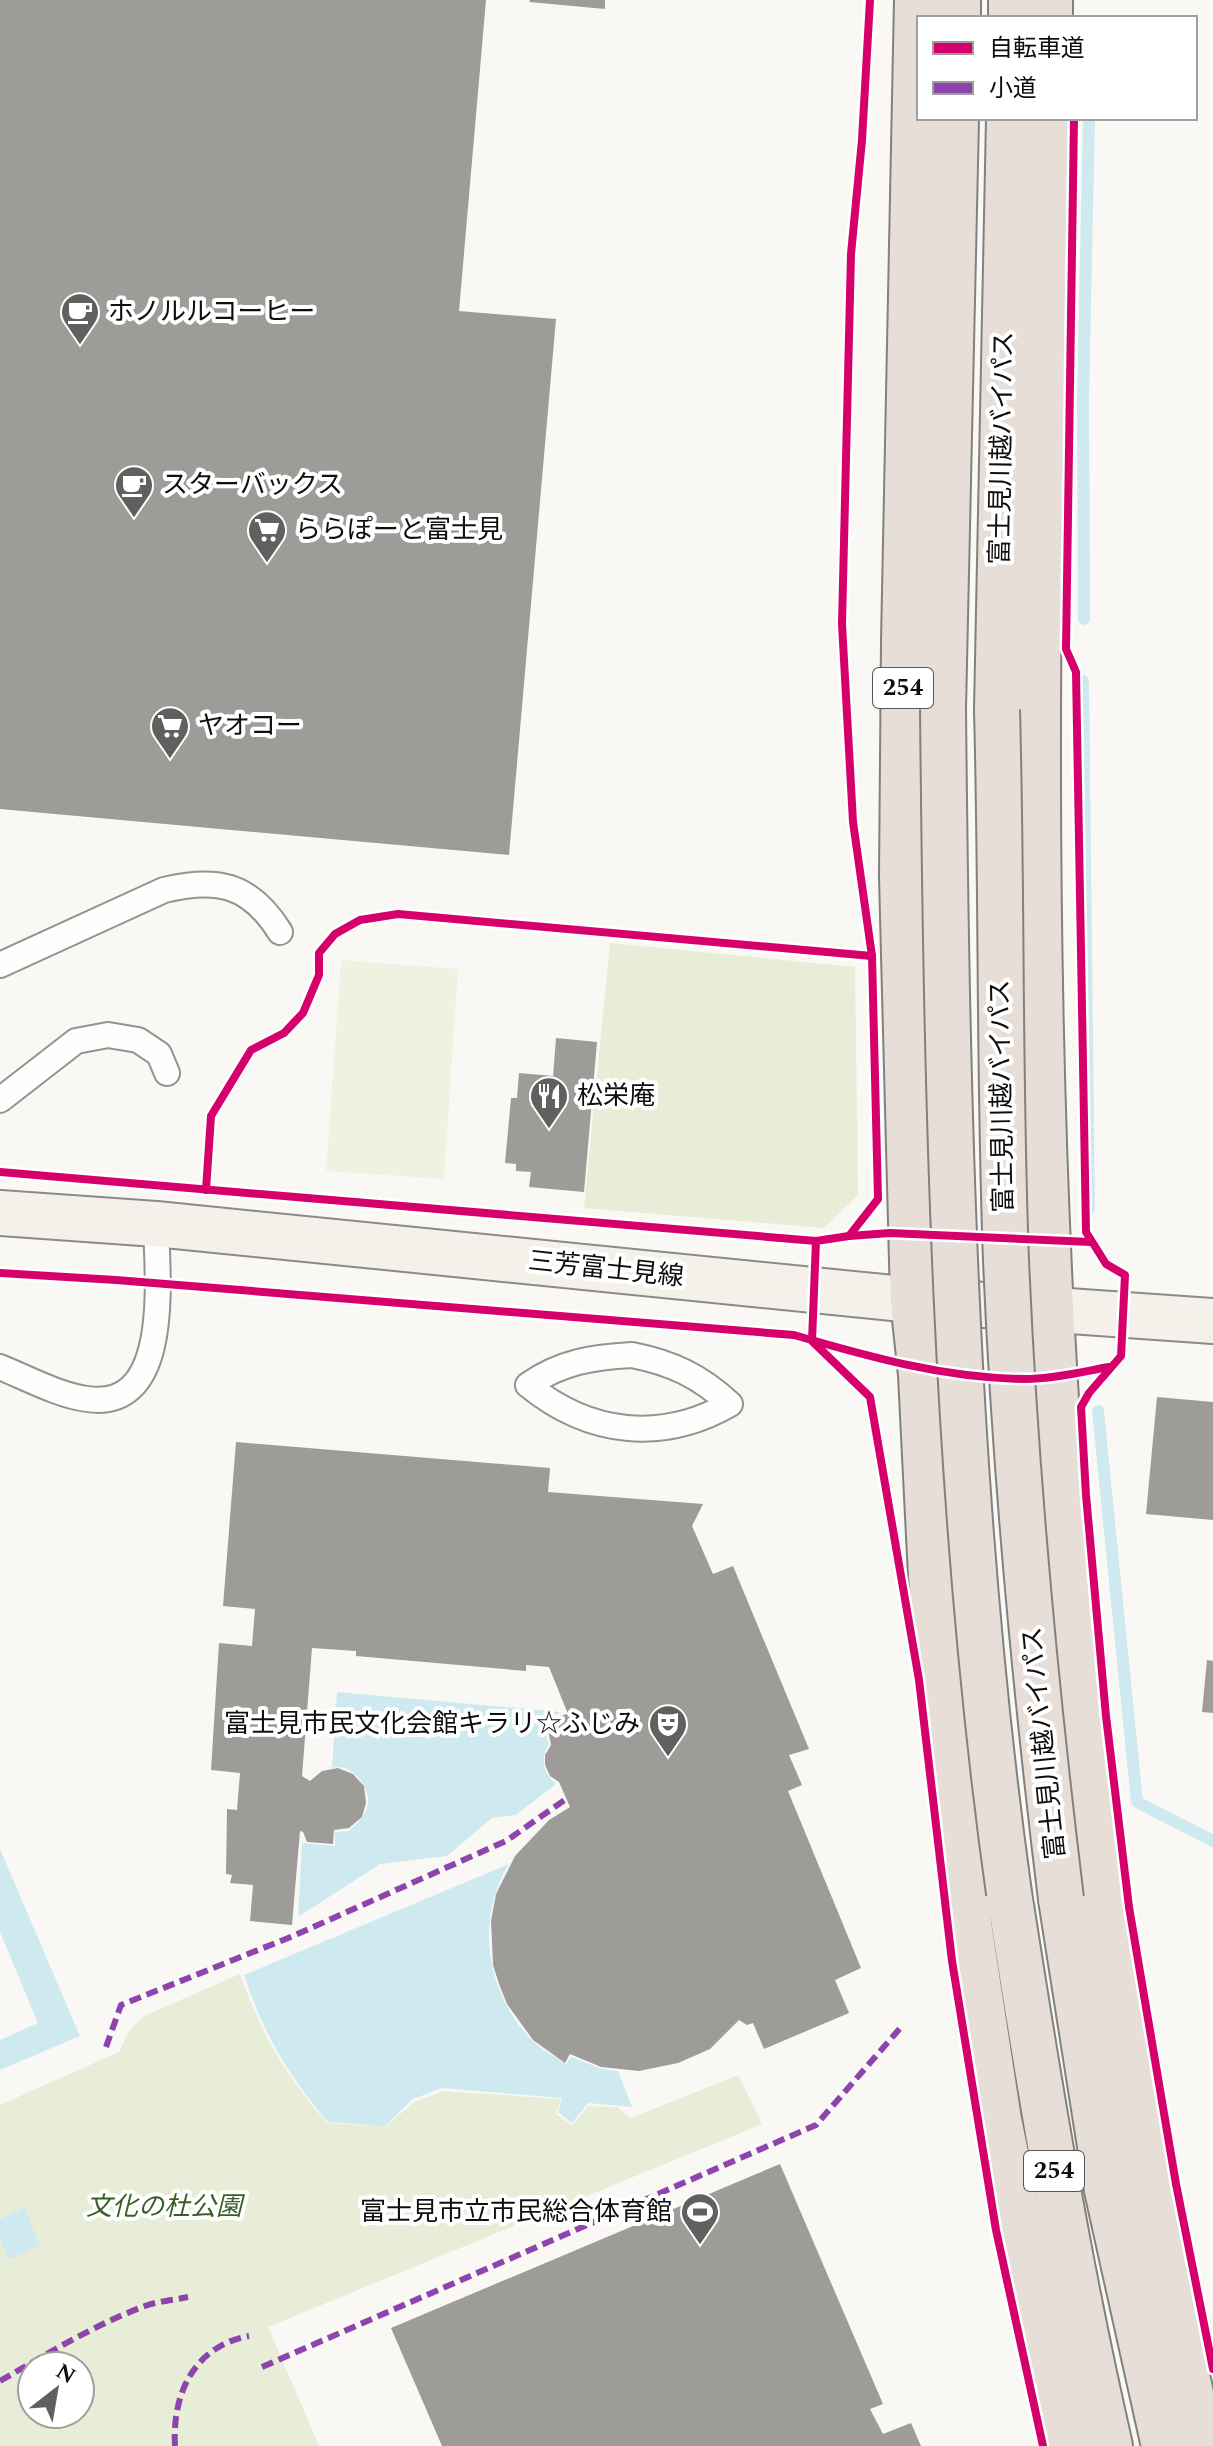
<svg xmlns="http://www.w3.org/2000/svg" width="1213" height="2446" font-family="Spectral,'Noto Sans JP',serif">
  <rect width="100%" height="100%" fill="#faf8f4"/>
  <g fill="#e7edd6" fill-rule="evenodd">
    <polygon points="610,943 855,967 858,1195 824,1228 584,1208"/>
    <path d="M 240,1974 C 263,2037 284,2073 327,2123 L 386,2126 L 414,2102 L 444,2091 L 561,2099 L 556,2114 L 572,2125 L 588,2106 L 617,2107 L 631,2118 L 738,2075 L 762,2124 L 268,2327 L 319,2446 L 0,2446 L 0,2105 L 119,2052 L 130,2029 L 144,2016 ZM 32,2366 L 80,2366 L 80,2414 L 32,2414 Z"/>
  </g>
  <polygon fill="#eff2e0" points="341,960 458,969 444,1179 326,1171"/>
  <g fill="#cfe9f0">
    <path d="M 337,1692 L 561,1712 C 548,1719 542,1731 549,1744 C 540,1760 542,1771 556,1784 L 516,1815 L 492,1818 L 447,1856 L 380,1864 L 298,1917 L 302,1843 L 335,1846 L 335,1832 L 349,1831 C 357,1823 366,1816 368,1804 C 371,1786 350,1762 332,1768 Z"/>
    <polygon points="0,1849 80,2036 0,2070 0,2040 38,2023 0,1932"/>
    <path d="M 509,1864 C 475,1919 486,1992 530,2038 C 540,2049 554,2056 566,2064 L 571,2057 L 602,2069 L 618,2071 L 632,2107 L 588,2103 L 572,2123 L 558,2112 L 562,2098 L 442,2088 L 413,2099 L 385,2126 L 328,2122 C 288,2075 263,2033 244,1975 Z"/>
    <polygon points="24,2208 40,2245 9,2259 0,2238 0,2219"/>
  </g>
  <g fill="none" stroke-linecap="round" stroke-linejoin="round">
    <g stroke="#cfe9f0" stroke-width="12">
      <polyline points="1084,619 1083,399 1089,118"/>
      <polyline points="1083,681 1089,1209"/>
      <polyline points="1098,1411 1137,1802 1213,1841"/>
    </g>
  </g>
  <g fill="#9e9c99">
    <polygon points="0,0 486,0 459,311 556,319 509,855 0,809"/>
    <polygon points="530,0 605,0 605,9 529,2"/>
    <polygon points="556,1038 597,1042 584,1192 529,1187 531,1172 516,1171 516,1164 505,1163 511,1098 517,1098 519,1073 553,1076"/>
    <polygon points="1157,1397 1213,1402 1213,1520 1146,1514"/>
    <polygon points="236,1442 550,1468 548,1492 703,1504 692,1526 713,1574 733,1566 809,1749 789,1755 802,1785 788,1791 861,1968 835,1980 849,2013 764,2049 753,2023 747,2025 739,2020 710,2049 678,2063 639,2071 601,2067 570,2054 565,2063 533,2040 507,2004 499,1984 493,1965 491,1921 496,1894 515,1856 549,1820 570,1807 559,1782 550,1776 545,1765 545,1755 551,1745 548,1730 557,1716 568,1714 549,1667 526,1665 526,1671 356,1656 356,1651 312,1648 302,1776 310,1781 322,1771 338,1768 353,1774 364,1786 366,1803 362,1817 349,1828 334,1830 333,1844 307,1842 303,1832 300,1831 292,1925 250,1921 253,1885 230,1883 232,1875 226,1874 227,1809 237,1810 240,1773 211,1770 219,1643 252,1646 255,1609 223,1606"/>
    <polygon points="1207,1660 1213,1661 1213,1713 1202,1712"/>
    <polygon points="780,2164 883,2404 870,2409 883,2434 911,2423 921,2446 442,2446 391,2328"/>
  </g>
  <g fill="none" stroke-linecap="round" stroke-linejoin="round">
    <g stroke="#949392" stroke-width="28">
      <g id="lane">
        <path d="M 0,965 L 164,890 C 217,877 250,884 280,932"/>
        <polyline points="0,1100 76,1041 108,1035 138,1040 159,1054 167,1073"/>
        <path d="M 632,1355 C 672,1363 700,1376 730,1404 C 662,1443 589,1435 528,1385 C 561,1362 593,1357 632,1355 Z"/>
        <path d="M 0,1367 C 27,1378 58,1395 87,1399 C 173,1412 157,1275 156,1224"/>
      </g>
    </g>
    <g stroke="#8b8a88" stroke-width="48">
      <polyline id="secondary" points="0,1213 156,1224 913,1300 1213,1321"/>
    </g>
    <g stroke="#82817f" stroke-width="48">
      <g id="highway">
        <polyline points="917,0 904,641 902,877 913,1300 921,1375 931,1576 945,1735 970,1930 999,2120 1066,2446"/>
        <polyline points="1050,0 1050,18"/>
        <polyline points="958,18 958,0"/>
        <polyline points="1011,18 1011,0"/>
        <path d="M 1049,118 C 1026,895 1023,1685 1203,2446"/>
        <polyline points="943,709 956,118"/>
        <polyline points="997,710 1009,118"/>
        <path d="M 1009,1893 C 1038,2079 1068,2263 1110,2446"/>
        <polyline points="1061,1899 1107,2190 1164,2446"/>
      </g>
    </g>
    <use href="#lane" stroke="#fefefd" stroke-width="24"/>
    <use href="#secondary" stroke="#f4f1eb" stroke-width="44"/>
    <use href="#highway" stroke="#e7ded8" stroke-width="44"/>
    <g stroke="#82817f" stroke-width="48" stroke-linecap="butt">
      <g id="highway-bridge">
        <path d="M 943,709 C 947,1105 954,1501 1009,1893"/>
        <path d="M 997,710 C 1002,893 999,1077 1006,1260 C 1015,1474 1035,1686 1061,1899"/>
      </g>
    </g>
    <use href="#highway-bridge" stroke="#e7ded8" stroke-width="44"/>
    <g stroke="#8e44ad" stroke-width="6" stroke-dasharray="12 6" stroke-linecap="butt">
      <polyline points="106,2047 121,2005 293,1936 506,1841 566,1799"/>
      <polyline points="262,2367 816,2125 902,2026"/>
      <path d="M 0,2381 C 47,2354 94,2325 145,2306 C 159,2301 174,2300 188,2297"/>
      <path d="M 175,2446 C 172,2394 194,2346 249,2336"/>
    </g>
    <g stroke="#fff" stroke-width="13">
      <g id="cycleway">
        <polyline points="870,0 862,140 851,254 842,624 853,822 872,956 878,1199 849,1236 816,1241 812,1341 870,1397 919,1680 952,1961 996,2230 1043,2446"/>
        <polyline points="1074,118 1066,649 1076,672 1086,1232 1106,1264 1125,1275 1121,1356 1089,1393 1081,1407 1086,1495 1106,1716 1129,1907 1176,2184 1213,2369"/>
        <polyline points="0,1172 816,1241"/>
        <polyline points="206,1190 211,1116 251,1050 284,1033 303,1013 319,975 319,953 335,934 360,920 398,914 872,956"/>
        <polyline points="849,1236 890,1233 1091,1242"/>
        <path d="M 0,1273 L 116,1280 L 794,1335 C 870,1357 944,1378 1024,1379 C 1052,1379 1081,1372 1109,1367"/>
      </g>
    </g>
    <use href="#cycleway" stroke="#d6006c" stroke-width="8"/>
  </g>
  <defs>
    <g id="cafe-pin" transform="scale(2)"><path d="M0 17L-7.5 6A9.5 9.5 0 1 1 7.5 6Z" fill="#61605e" stroke="#fff"/><path d="M-5.5-4.5H6V0H3Q3 3.5 0 3.5H-2.5Q-5.5 3.5-5.5 0ZM3-3.2v2h1.7v-2ZM-6 4.5H4V6H-6Z" fill="#fff"/></g>
    <g id="supermarket-pin" transform="scale(2)"><path d="M0 17L-7.5 6A9.5 9.5 0 1 1 7.5 6Z" fill="#61605e" stroke="#fff"/><path d="M-6-5.5h2.5l.6 2H6L4.5 2H-2.5L-4.4-4H-6ZM-1.5 3.2a1.3 1.3 0 1 0 .1 0ZM3 3.2a1.3 1.3 0 1 0 .1 0Z" fill="#fff"/></g>
    <g id="restaurant-pin" transform="scale(2)"><path d="M0 17L-7.5 6A9.5 9.5 0 1 1 7.5 6Z" fill="#61605e" stroke="#fff"/><path d="M-5-6h1v4h1v-4h1v4h1v-4h1v5L-1.5 .5V6h-2V.5L-5-1ZM5-6V6H3V1.5H1.5Q1.5-4 5-6Z" fill="#fff"/></g>
    <g id="theatre-pin" transform="scale(2)"><path d="M0 17L-7.5 6A9.5 9.5 0 1 1 7.5 6Z" fill="#61605e" stroke="#fff"/><path d="M-5-5.5Q0-4 5-5.5V0Q5 5 0 6Q-5 5-5 0ZM-3.3-2.5H-1v1.5H-3.3ZM1-2.5H3.3v1.5H1ZM-2.8 1Q0 5.5 2.8 1Z" fill="#fff"/></g>
    <g id="stadium-pin" transform="scale(2)"><path d="M0 17L-7.5 6A9.5 9.5 0 1 1 7.5 6Z" fill="#61605e" stroke="#fff"/><path d="M0-5a6.5 5 0 1 0 0 10a6.5 5 0 1 0 0-10ZM-3.5-1.8h7v3.6h-7Z" fill="#fff"/></g>
  </defs>
  <g fill-rule="evenodd">
    <use href="#cafe-pin" x="80" y="312"/>
    <use href="#cafe-pin" x="134" y="485"/>
    <use href="#supermarket-pin" x="267" y="530"/>
    <use href="#supermarket-pin" x="170" y="726"/>
    <use href="#restaurant-pin" x="549" y="1096"/>
    <use href="#theatre-pin" x="668" y="1724"/>
    <use href="#stadium-pin" x="700" y="2212"/>
  </g>
  <g text-anchor="middle" dominant-baseline="central" stroke-width="8" stroke-linejoin="round" paint-order="stroke">
    <g fill="#fff" stroke="#565656" stroke-width="2">
      <rect x="873" y="668" width="60" height="40" rx="6"/>
      <rect x="1024" y="2151" width="60" height="40" rx="6"/>
    </g>
    <g font-size="24" font-weight="bold" fill="#0e0e0e">
      <text x="903" y="688">254</text>
      <text x="1054" y="2171">254</text>
    </g>
    <g font-size="26" fill="#0e0e0e" stroke="#fff" text-anchor="start">
      <text x="108" y="312">ホノルルコーヒー</text>
      <text x="162" y="485">スターバックス</text>
      <text x="295" y="530">ららぽーと富士見</text>
      <text x="198" y="726">ヤオコー</text>
      <text x="577" y="1096">松栄庵</text>
      <text x="640" y="1724" text-anchor="end">富士見市民文化会館キラリ☆ふじみ</text>
      <text x="672" y="2212" text-anchor="end">富士見市立市民総合体育館</text>
    </g>
    <g font-size="26" fill="#0e0e0e" stroke="#fff">
      <text transform="translate(1002 448) rotate(-89)">富士見川越バイパス</text>
      <text transform="translate(1002 1096) rotate(-91)">富士見川越バイパス</text>
      <text transform="translate(606 1269) rotate(6)">三芳富士見線</text>
      <text transform="translate(1044 1743) rotate(-96)">富士見川越バイパス</text>
    </g>
    <g font-size="26" font-style="italic" fill="#395f26" stroke="#fff">
      <text x="164" y="2207">文化の杜公園</text>
    </g>
  </g>
  <rect x="917" y="16" width="280" height="104" fill="#ffffff" stroke="#9f9f9f" stroke-width="2"/>
  <rect x="933" y="42" width="40" height="12" fill="#d6006c" stroke="#9f9f9f" stroke-width="2"/>
  <text x="989" y="56" font-size="24" fill="#0e0e0e">自転車道</text>
  <rect x="933" y="82" width="40" height="12" fill="#8e44ad" stroke="#9f9f9f" stroke-width="2"/>
  <text x="989" y="96" font-size="24" fill="#0e0e0e">小道</text>
  <g transform="translate(56 2390) rotate(31)"><circle r="38" fill="#ffffff" stroke="#9f9f9f" stroke-width="2"/>
  <path d="M0-6L14 30L0 20L-14 30Z" fill="#61605e"/>
  <text y="-12" font-size="22" font-weight="bold" text-anchor="middle" fill="#0e0e0e">N</text>
  </g>
</svg>
